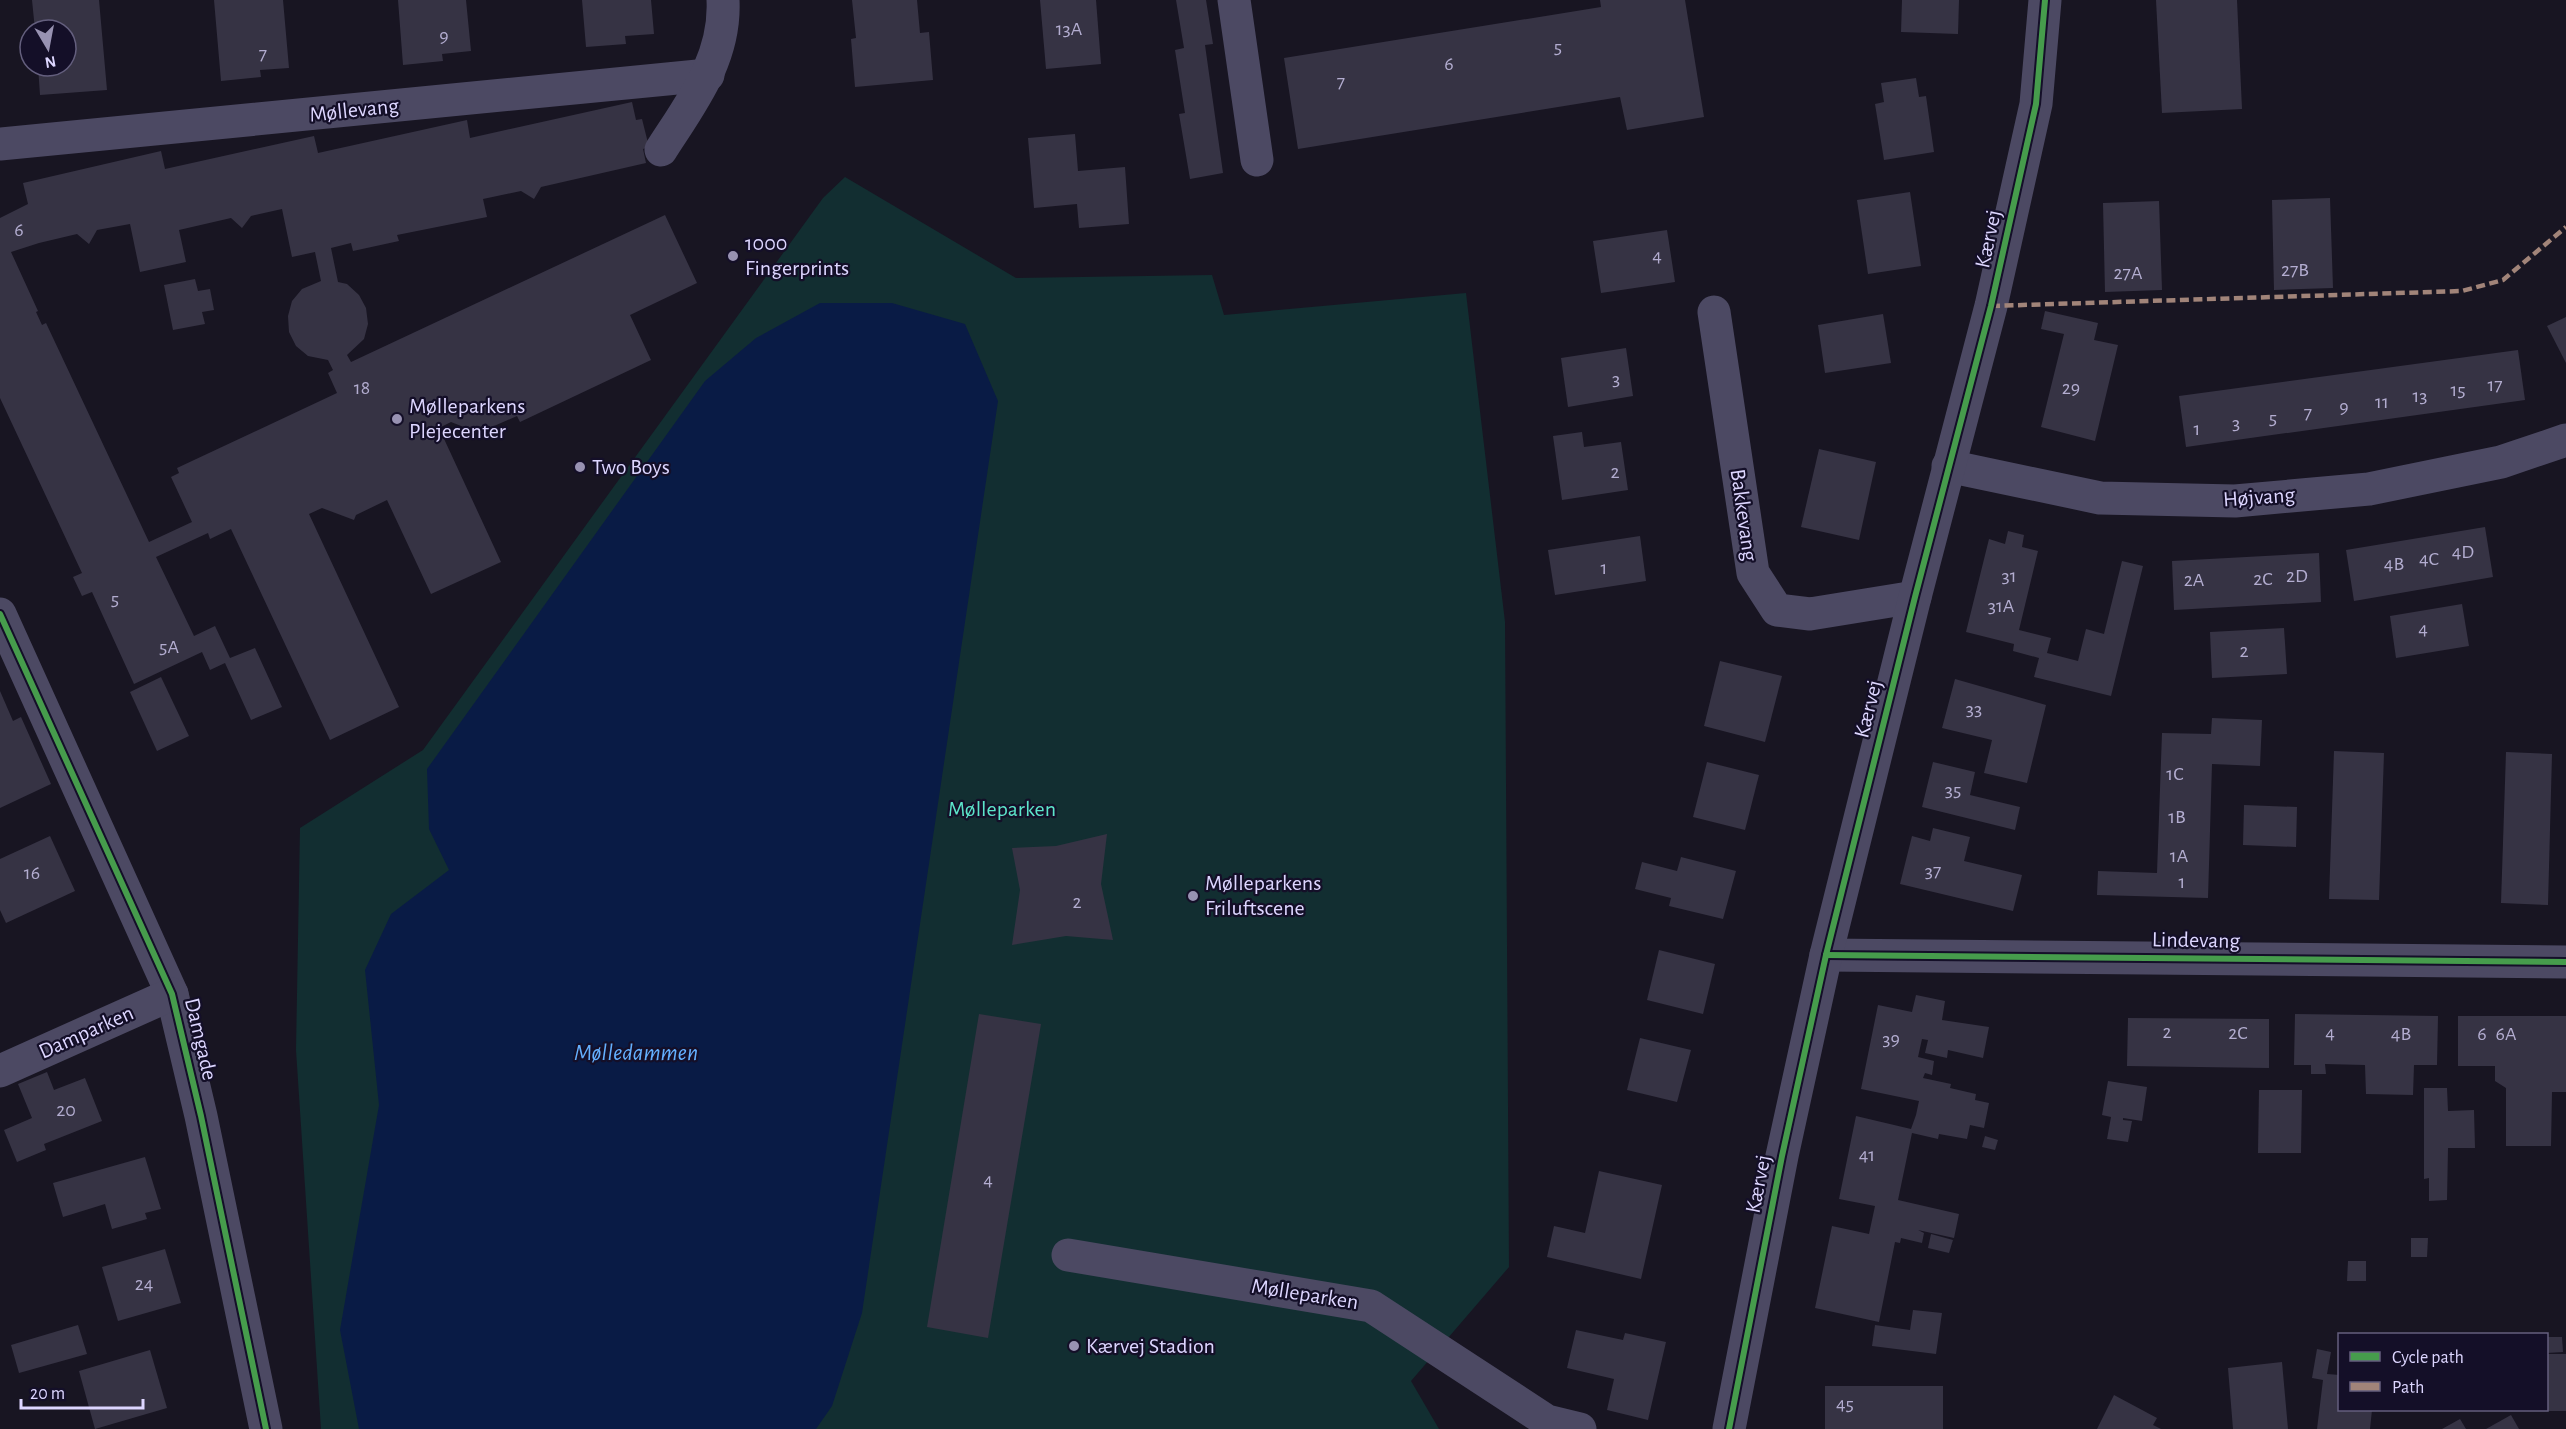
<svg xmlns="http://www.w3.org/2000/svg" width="2566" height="1429" font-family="'Alegreya Sans',sans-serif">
  <rect width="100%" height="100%" fill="#181522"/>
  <polygon fill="#122e31" points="845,177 1016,278 1212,275 1224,315 1466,293 1505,622 1509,1267 1411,1381 1439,1429 321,1429 296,1050 300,828 423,750 823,198"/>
  <polygon fill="#091b45" points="820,303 892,303 965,324 998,401 862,1313 832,1406 816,1429 359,1429 340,1330 379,1105 365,970 391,914 449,870 429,829 427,769 705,381 756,338"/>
  <g fill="#363344" fill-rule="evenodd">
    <polygon points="32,0 99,0 107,90 40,95 38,66 66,66 66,30 35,30"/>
    <polygon points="214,0 283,0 289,68 260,70 261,77 221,81"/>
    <polygon points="398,0 466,0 471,51 442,54 443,61 403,65"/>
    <polygon points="582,0 651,0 654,34 625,36 626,44 586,47"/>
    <polygon points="852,0 917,0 920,33 929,32 933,80 855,87 851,39 856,38"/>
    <polygon points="1040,0 1096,0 1101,64 1046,69"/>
    <polygon points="1176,0 1206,0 1213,44 1205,45 1223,173 1190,179 1179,114 1185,113 1175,50 1184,48"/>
    <polygon points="1600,0 1685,0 1704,117 1627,130 1620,97 1298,149 1284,58 1601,7"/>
    <polygon points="1902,0 1959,0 1958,34 1901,32"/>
    <polygon points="2156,0 2237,0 2242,109 2162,113"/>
    <polygon points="1916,78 1919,97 1926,96 1934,152 1884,160 1875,104 1884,102 1881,83"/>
    <path d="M 632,102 L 636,120 L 642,119 L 649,147 L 643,149 L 646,163 L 541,187 L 534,199 L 521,191 L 483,199 L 487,217 L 397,235 L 399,241 L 353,251 L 351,243 L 331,248 L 338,282 L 347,284 L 359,295 L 366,308 L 368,324 L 364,339 L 347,355 L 351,362 L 665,215 L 697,283 L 630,315 L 651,360 L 520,422 L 517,416 L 485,430 L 484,435 L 451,422 L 439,428 L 501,562 L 431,594 L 387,500 L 356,515 L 354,520 L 322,508 L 309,514 L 399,707 L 330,740 L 231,529 L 210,539 L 208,533 L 156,557 L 194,636 L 215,626 L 230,658 L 255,648 L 282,707 L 251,720 L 225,663 L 210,670 L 202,652 L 134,684 L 92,592 L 82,596 L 73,577 L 82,573 L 0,398 L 0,218 L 28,204 L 23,183 L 161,151 L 165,169 L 314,136 L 318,153 L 467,120 L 470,138 ZM 282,209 L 292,257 L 315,252 L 321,281 L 302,289 L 292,301 L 288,316 L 289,332 L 296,346 L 308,356 L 328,360 L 333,370 L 328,373 L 337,393 L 177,468 L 179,473 L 171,477 L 192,522 L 149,542 L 46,323 L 42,325 L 36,312 L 38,311 L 11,252 L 39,243 L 77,234 L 89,244 L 97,230 L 130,224 L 140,272 L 186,262 L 179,230 L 231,218 L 242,228 L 251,216 Z"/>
    <polygon points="1075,134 1078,171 1125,167 1129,224 1079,228 1077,204 1034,208 1028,138"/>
    <polygon points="1910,192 1921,266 1868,274 1857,200"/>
    <polygon points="2330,198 2333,288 2274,290 2272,200"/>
    <polygon points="2159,201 2162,290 2105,292 2103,203"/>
    <polygon points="1667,230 1675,282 1601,293 1593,241"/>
    <polygon points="195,279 198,291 210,289 214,310 202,312 205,324 173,330 164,285"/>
    <polygon points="2045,311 2098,323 2094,340 2118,345 2095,441 2041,427 2064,334 2041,329"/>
    <polygon points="1883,314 1891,363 1825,373 1818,325"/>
    <polygon points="2566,317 2566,363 2547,326"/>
    <polygon points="1626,348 1633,396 1568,407 1561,358"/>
    <polygon points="2518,350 2525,400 2186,447 2179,396"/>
    <polygon points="1582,432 1584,447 1621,442 1628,490 1562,500 1553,436"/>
    <polygon points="1819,449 1876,462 1859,540 1801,527"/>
    <polygon points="2485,527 2493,577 2354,601 2346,550"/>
    <polygon points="2008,531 2024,535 2022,547 2038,551 2019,630 2051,638 2047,653 2078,661 2086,629 2104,634 2122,561 2143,566 2111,696 2034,677 2039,658 2013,651 2014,644 1966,632 1989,539 2005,544"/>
    <polygon points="1640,536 1646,581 1555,595 1548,550"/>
    <polygon points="2319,553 2321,602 2174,610 2172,561"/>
    <polygon points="2462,604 2469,646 2396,658 2390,616"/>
    <polygon points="2284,628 2287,674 2212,678 2210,632"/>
    <polygon points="1720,661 1782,676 1765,742 1704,726"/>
    <polygon points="161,677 189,736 157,751 130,692"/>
    <polygon points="1955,679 2046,705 2027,783 1984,773 1992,740 1942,728"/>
    <polygon points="0,691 13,721 21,717 51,784 0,808"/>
    <polygon points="2212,718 2262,720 2260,766 2212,764 2208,898 2097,895 2098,871 2157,873 2162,733 2211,734"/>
    <polygon points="2334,751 2384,753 2379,900 2329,899"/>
    <polygon points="2506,752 2552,754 2548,905 2501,903"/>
    <polygon points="1707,762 1759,775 1745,830 1693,817"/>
    <polygon points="1933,762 1975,772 1970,795 2020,807 2015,830 1922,807"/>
    <polygon points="2244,805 2297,807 2296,847 2243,845"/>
    <polygon points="1933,828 1970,837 1964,861 2022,875 2013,911 1900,884 1912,836 1930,841"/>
    <polygon points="1107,834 1101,884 1113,940 1066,936 1012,945 1020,890 1012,848 1056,846"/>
    <polygon points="50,836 75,891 6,923 0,910 0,859"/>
    <polygon points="1681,857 1736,871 1723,919 1669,906 1671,898 1635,889 1642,862 1677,871"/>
    <polygon points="1659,950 1715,964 1703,1014 1647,1000"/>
    <polygon points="1916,995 1945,1001 1942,1020 1989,1027 1983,1058 1948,1050 1947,1058 1925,1053 1928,1040 1922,1039 1918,1057 1934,1061 1932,1075 1925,1073 1923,1078 1951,1084 1950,1088 1976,1094 1975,1100 1989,1103 1984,1128 1970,1125 1967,1139 1939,1134 1938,1139 1912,1133 1898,1200 1959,1214 1954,1238 1918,1230 1924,1233 1922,1243 1901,1238 1900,1243 1895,1242 1879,1322 1815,1308 1832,1226 1869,1234 1875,1206 1839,1199 1856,1116 1911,1129 1916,1115 1919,1101 1861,1089 1878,1005 1912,1012"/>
    <polygon points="979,1014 1041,1024 988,1338 927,1327"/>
    <polygon points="2295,1014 2438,1016 2437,1065 2414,1065 2413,1095 2366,1094 2365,1065 2325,1064 2326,1074 2311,1074 2311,1065 2294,1065"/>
    <polygon points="2458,1016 2566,1016 2566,1092 2552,1092 2551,1146 2506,1146 2506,1088 2495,1081 2495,1066 2458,1066"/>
    <polygon points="2128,1018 2269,1019 2269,1068 2127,1066"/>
    <polygon points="1640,1038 1691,1050 1677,1102 1627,1090"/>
    <polygon points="47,1072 54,1090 85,1078 102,1121 44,1144 46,1150 17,1162 4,1130 32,1118 18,1084"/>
    <polygon points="2108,1081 2147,1087 2142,1121 2123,1118 2123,1120 2132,1121 2128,1142 2107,1139 2111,1117 2102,1115"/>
    <polygon points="2424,1088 2447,1088 2448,1111 2474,1110 2475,1148 2448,1148 2447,1200 2429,1201 2429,1178 2424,1179"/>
    <polygon points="2259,1090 2302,1090 2301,1153 2258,1153"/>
    <polygon points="1985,1136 1998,1140 1995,1150 1982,1147"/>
    <polygon points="145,1157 161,1209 145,1213 147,1219 112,1229 105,1204 63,1217 53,1183"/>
    <polygon points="1599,1171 1662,1185 1641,1279 1547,1257 1554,1226 1585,1233"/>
    <polygon points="1931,1234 1953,1240 1949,1253 1928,1248"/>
    <polygon points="2411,1238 2428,1238 2427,1257 2411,1257"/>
    <polygon points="165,1249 181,1303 118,1321 102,1267"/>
    <polygon points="2348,1261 2366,1261 2366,1281 2347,1281"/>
    <polygon points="1913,1310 1942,1313 1936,1354 1872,1346 1875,1325 1910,1330"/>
    <polygon points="78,1325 87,1354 19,1373 11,1345"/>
    <polygon points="1576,1330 1623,1340 1625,1333 1666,1342 1648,1420 1607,1410 1614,1379 1567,1368"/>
    <polygon points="2546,1337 2562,1337 2563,1352 2546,1353"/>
    <polygon points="2317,1349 2331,1352 2327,1374 2340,1375 2340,1410 2372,1410 2370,1429 2317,1429 2323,1380 2312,1378"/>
    <polygon points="150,1350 167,1408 95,1429 79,1371"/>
    <rect x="2546" y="1354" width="20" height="57"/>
    <polygon points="2282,1362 2288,1429 2233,1429 2228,1368"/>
    <rect x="1825" y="1386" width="118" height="43"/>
    <polygon points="2114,1395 2157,1418 2153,1425 2161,1429 2097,1429"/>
    <polygon points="2511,1415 2519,1429 2486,1429"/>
    <polygon points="2460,1419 2466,1429 2442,1429"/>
  </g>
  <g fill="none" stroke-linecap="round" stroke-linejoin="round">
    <g stroke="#4c4963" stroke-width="33">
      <polyline points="1234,0 1257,160"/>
      <polyline points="0,144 708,75"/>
      <path d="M 661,150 C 691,103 726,59 723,0"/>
      <polyline points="1714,312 1753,573 1777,610 1810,614 1915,597"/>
      <polyline points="1948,466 2100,498 2235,501 2369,489 2501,462 2566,440"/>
      <polyline points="0,614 172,994 201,1116 266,1429"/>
      <polyline points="1826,955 2566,962"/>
      <polyline points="0,1071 172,994"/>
      <polyline points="1068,1255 1371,1306 1547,1421 1580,1429"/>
      <polyline points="1729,1429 1782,1156 1826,955 1915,597 1991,306 2036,104 2045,0"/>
    </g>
    <polyline stroke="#a18479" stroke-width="4.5" stroke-dasharray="9 4.5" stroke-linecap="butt" points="1991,306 2462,291 2503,280 2566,227"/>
    <g stroke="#140f28" stroke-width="10">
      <g id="cycleway">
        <polyline points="0,614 172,994 201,1116 266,1429"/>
        <polyline points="1826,955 2566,962"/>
        <polyline points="1729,1429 1782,1156 1826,955 1915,597 1991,306 2036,104 2045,0"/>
      </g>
    </g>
    <use href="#cycleway" stroke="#469c4c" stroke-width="6"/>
  </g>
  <g fill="#9892b2" stroke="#140f28" stroke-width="2">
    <circle cx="733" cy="256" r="6"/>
    <circle cx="397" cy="419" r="6"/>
    <circle cx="580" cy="467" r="6"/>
    <circle cx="1193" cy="896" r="6"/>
    <circle cx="1074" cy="1346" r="6"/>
  </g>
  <g text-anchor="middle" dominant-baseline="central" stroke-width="4.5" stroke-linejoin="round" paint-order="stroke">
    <g font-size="20" fill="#b3add0">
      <text x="1069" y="29">13A</text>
      <text x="444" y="36">9</text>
      <text x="1558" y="47">5</text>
      <text x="263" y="54">7</text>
      <text x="1449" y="64">6</text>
      <text x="1341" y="82">7</text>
      <text x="19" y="230">6</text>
      <text x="1657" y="256">4</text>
      <text x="2295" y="270">27B</text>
      <text x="2128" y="273">27A</text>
      <text x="1616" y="379">3</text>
      <text x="2495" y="385">17</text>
      <text x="362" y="388">18</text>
      <text x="2071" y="388">29</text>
      <text x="2458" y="390">15</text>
      <text x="2420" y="396">13</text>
      <text x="2382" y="402">11</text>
      <text x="2344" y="407">9</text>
      <text x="2308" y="413">7</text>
      <text x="2273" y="418">5</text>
      <text x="2236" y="423">3</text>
      <text x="2197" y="429">1</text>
      <text x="1615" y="472">2</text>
      <text x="2463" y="552">4D</text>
      <text x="2429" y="559">4C</text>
      <text x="2394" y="564">4B</text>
      <text x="1604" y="568">1</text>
      <text x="2009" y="576">31</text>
      <text x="2297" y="576">2D</text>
      <text x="2263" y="579">2C</text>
      <text x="2194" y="580">2A</text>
      <text x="115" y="599">5</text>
      <text x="2001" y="606">31A</text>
      <text x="2423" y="629">4</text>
      <text x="169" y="647">5A</text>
      <text x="2244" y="651">2</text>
      <text x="1974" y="709">33</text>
      <text x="2175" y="774">1C</text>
      <text x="1953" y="790">35</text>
      <text x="2177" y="817">1B</text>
      <text x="2179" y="856">1A</text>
      <text x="1933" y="871">37</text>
      <text x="32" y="873">16</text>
      <text x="2182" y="882">1</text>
      <text x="1077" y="902">2</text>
      <text x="2167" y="1032">2</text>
      <text x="2238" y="1033">2C</text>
      <text x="2330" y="1033">4</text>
      <text x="2401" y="1034">4B</text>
      <text x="2482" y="1034">6</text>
      <text x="2506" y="1034">6A</text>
      <text x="1891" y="1039">39</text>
      <text x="66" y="1110">20</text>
      <text x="1867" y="1155">41</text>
      <text x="988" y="1180">4</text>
      <text x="144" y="1284">24</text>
      <text x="1845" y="1404">45</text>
    </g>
    <g font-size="22" fill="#ddd6ff" stroke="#140f28">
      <text transform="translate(354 110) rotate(-6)">Møllevang</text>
      <text transform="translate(1988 239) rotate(-78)">Kærvej</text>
      <text transform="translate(2259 497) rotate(-4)">Højvang</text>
      <text transform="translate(1744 515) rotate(82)">Bakkevang</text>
      <text transform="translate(1868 709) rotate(-76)">Kærvej</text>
      <text transform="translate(2196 940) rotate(1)">Lindevang</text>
      <text transform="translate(86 1032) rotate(-24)">Damparken</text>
      <text transform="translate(201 1039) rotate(77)">Damgade</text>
      <text transform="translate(1758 1184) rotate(-79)">Kærvej</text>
      <text transform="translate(1305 1294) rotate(9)">Mølleparken</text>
    </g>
    <g font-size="22" fill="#ddd6ff" stroke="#140f28" text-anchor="start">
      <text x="745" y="243">1000<tspan x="745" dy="25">Fingerprints</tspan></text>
      <text x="409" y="406">Mølleparkens<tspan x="409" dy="25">Plejecenter</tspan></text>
      <text x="592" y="467">Two Boys</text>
      <text x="1205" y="883">Mølleparkens<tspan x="1205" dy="25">Friluftscene</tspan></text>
      <text x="1086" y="1346">Kærvej Stadion</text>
    </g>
    <g font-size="22" fill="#5ce5ca" stroke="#140f28">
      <text x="1002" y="809">Mølleparken</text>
    </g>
    <g font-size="24" font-style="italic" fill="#64b0ff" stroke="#140f28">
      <text x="636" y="1053">Mølledammen</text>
    </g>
  </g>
  <rect x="2338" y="1333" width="210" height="78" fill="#140f28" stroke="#645f7e" stroke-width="1.5"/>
  <rect x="2350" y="1352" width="30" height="9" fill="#469c4c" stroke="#645f7e" stroke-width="1.5"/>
  <text x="2392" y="1363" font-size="18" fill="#ddd6ff">Cycle path</text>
  <rect x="2350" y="1382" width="30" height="9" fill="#a18479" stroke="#645f7e" stroke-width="1.5"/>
  <text x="2392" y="1393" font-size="18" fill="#ddd6ff">Path</text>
  <g transform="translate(48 48) rotate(170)"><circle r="28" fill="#140f28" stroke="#645f7e" stroke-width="1.5"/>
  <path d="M0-4.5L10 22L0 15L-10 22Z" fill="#9892b2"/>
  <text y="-9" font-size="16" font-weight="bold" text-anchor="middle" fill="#ddd6ff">N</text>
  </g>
  <path d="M21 1399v9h122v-9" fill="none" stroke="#ddd6ff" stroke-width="3"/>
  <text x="30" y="1399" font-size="18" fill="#ddd6ff" stroke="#140f28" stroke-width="4.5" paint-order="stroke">20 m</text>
</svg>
